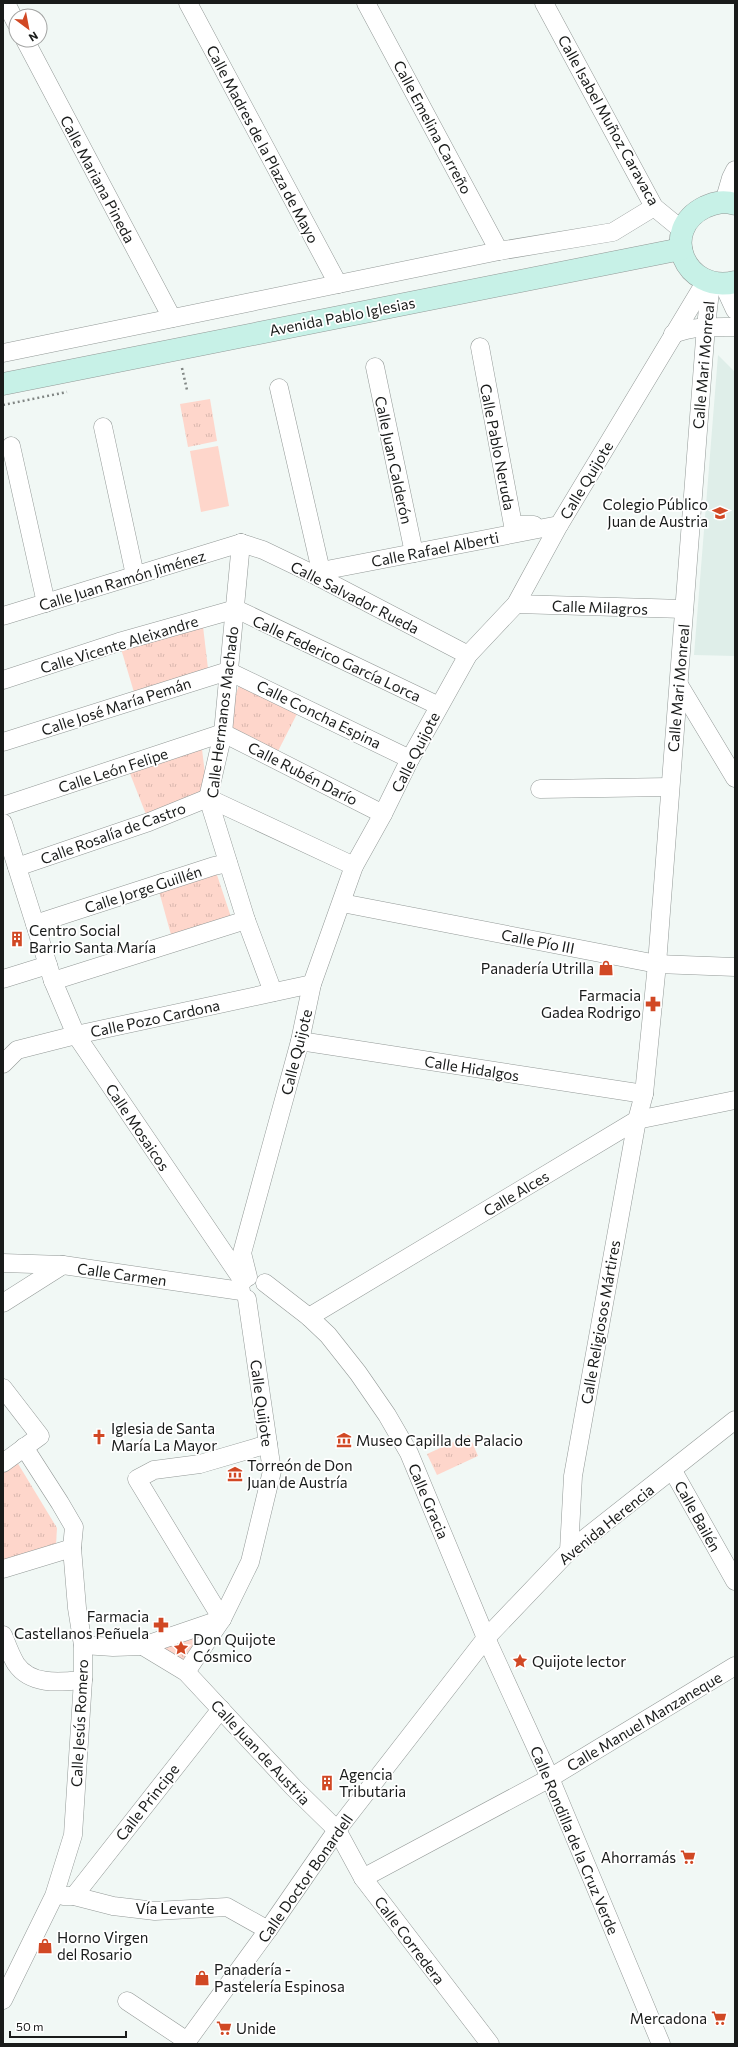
<svg xmlns="http://www.w3.org/2000/svg" width="738" height="2047" font-family="Commissioner,sans-serif">
  <defs>
    <pattern id="grass-tufts" width="24" height="20" patternUnits="userSpaceOnUse"><rect width="24" height="20" fill="#fed6cb"/><path d="M3 7l-1-3M5 7V3M7 7l1-3M15 17l-1-3M17 17v-4M19 17l1-3" fill="none" stroke="#d9b7ae"/></pattern>
  </defs>
  <rect width="100%" height="100%" fill="#f1f8f5"/>
  <polygon fill="#dfeee9" points="718,355 735,372 735,656 694,655"/>
  <g fill="url(#grass-tufts)">
    <polygon points="210,399 217,441 188,447 180,404"/>
    <polygon points="202,618 209,677 136,699 119,642"/>
    <polygon points="242,676 301,706 274,759 223,733"/>
    <polygon points="201,741 208,798 149,822 127,766"/>
    <polygon points="214,866 233,923 173,942 157,884"/>
    <polygon points="469,1435 478,1456 437,1475 427,1454"/>
    <polygon points="17,1462 57,1528 56,1545 3,1562 3,1472"/>
    <polygon points="222,1619 186,1672 143,1646"/>
  </g>
  <polygon fill="#fed6cb" points="218,446 229,506 201,512 190,451"/>
  <g fill="none" stroke-linecap="round" stroke-linejoin="round">
    <g stroke="#939997" stroke-width="19">
      <g id="street">
        <polyline points="6,3 16,23"/>
        <polyline points="188,3 338,284"/>
        <polyline points="366,3 499,251"/>
        <polyline points="544,3 654,207 682,230"/>
        <polyline points="25,40 172,318"/>
        <polyline points="724,202 731,178 735,170"/>
        <polyline points="723,284 735,310"/>
        <path d="M 673,334 C 694,326 713,327 735,327"/>
        <polyline points="480,347 513,525 534,525"/>
        <polyline points="3,353 499,251 613,232 654,207"/>
        <polyline points="375,367 414,553"/>
        <polyline points="279,388 321,571"/>
        <polyline points="103,427 135,575"/>
        <polyline points="11,446 46,603"/>
        <polyline points="241,543 223,733 208,798 246,920 273,992"/>
        <polyline points="241,543 263,550 311,573 468,655"/>
        <polyline points="311,573 559,525"/>
        <polyline points="516,604 684,609"/>
        <polyline points="3,616 241,543"/>
        <polyline points="3,680 119,642 236,609 439,706"/>
        <polyline points="679,685 735,778"/>
        <polyline points="3,742 228,671 410,759"/>
        <polyline points="540,789 669,787"/>
        <polyline points="3,806 223,733 383,814"/>
        <polyline points="3,823 53,981 76,1035 243,1281"/>
        <polyline points="17,867 149,822 208,798 354,866"/>
        <polyline points="342,903 657,964 735,967"/>
        <polyline points="35,924 214,866 228,863"/>
        <polyline points="3,979 48,965"/>
        <polyline points="53,981 246,920"/>
        <polyline points="300,1041 644,1094"/>
        <polyline points="3,1064 17,1050 76,1035 312,984"/>
        <polyline points="3,1263 63,1265 241,1291"/>
        <polyline points="248,1277 242,1253 300,1041 312,984 354,866 383,814 410,759 468,655 516,604 559,525 706,281"/>
        <polyline points="265,1283 309,1317 328,1335 358,1373 387,1415 409,1453 486,1638 550,1778 661,2044"/>
        <polyline points="3,1303 63,1265"/>
        <polyline points="309,1317 637,1120 735,1100"/>
        <polyline points="3,1388 40,1436 3,1463"/>
        <polyline points="673,1471 735,1581"/>
        <polyline points="569,1551 573,1476 637,1120 644,1094 657,964 706,326 711,283"/>
        <polyline points="3,1569 72,1548"/>
        <polyline points="222,1619 137,1479 154,1470 200,1464 268,1444"/>
        <path d="M 3,1635 C 7,1645 11,1656 16,1664 C 31,1686 61,1682 83,1680"/>
        <polyline points="83,1645 113,1647 143,1646 222,1619"/>
        <polyline points="143,1646 186,1672 294,1788 337,1830 363,1878 490,2044"/>
        <polyline points="186,1672 222,1619 250,1562 272,1471 247,1299"/>
        <polyline points="363,1878 550,1778 735,1666"/>
        <polyline points="63,1896 74,1896 113,1906 155,1911 227,1907 268,1930"/>
        <polyline points="74,1896 221,1709"/>
        <polyline points="3,2000 54,1896 73,1835 83,1680 83,1645 77,1608 72,1548 74,1527 60,1503 24,1447"/>
        <polyline points="127,2001 187,2041"/>
        <polyline points="185,2044 268,1930 337,1830 486,1638 569,1551 735,1420"/>
      </g>
    </g>
    <g stroke="#939997" stroke-width="23">
      <g id="secondary">
        <path d="M 735,204 C 724,201 716,202 705,207 C 658,230 685,294 735,282"/>
        <polyline points="3,384 681,249"/>
      </g>
    </g>
    <g stroke="#818684" stroke-width="2.5" stroke-dasharray="2 3" stroke-linecap="butt">
      <polyline points="182,368 187,390"/>
      <polyline points="3,405 67,392"/>
    </g>
    <use href="#street" stroke="#fff" stroke-width="18"/>
    <use href="#secondary" stroke="#c7f1e7" stroke-width="22"/>
  </g>
  <defs>
    <g id="school-bare" transform="scale(1.2)"><path d="M0-5L7-2L0 1L-7-2ZM-4 1L0 2.5L4 1V4Q0 6-4 4Z" fill="#d14824" stroke="#fff" stroke-width="2.5" paint-order="stroke"/></g>
    <g id="building-bare" transform="scale(1.2)"><path d="M-4-6H4V6H1V3H-1V6H-4ZM-2.5-4.3h1.7v1.8h-1.7ZM.8-4.3h1.7v1.8H.8ZM-2.5-1h1.7V.8h-1.7ZM.8-1h1.7V.8H.8Z" fill="#d14824" stroke="#fff" stroke-width="2.5" paint-order="stroke"/></g>
    <g id="shop-bare" transform="scale(1.2)"><path d="M-5-2.5h2.3a2.7 3.5 0 0 1 5.4 0H5L5.5 6h-11ZM-1.5-2.5h3a1.5 2.3 0 0 0-3 0Z" fill="#d14824" stroke="#fff" stroke-width="2.5" paint-order="stroke"/></g>
    <g id="pharmacy-bare" transform="scale(1.2)"><path d="M-2-6h4v4h4v4h-4v4h-4v-4h-4v-4h4Z" fill="#d14824" stroke="#fff" stroke-width="2.5" paint-order="stroke"/></g>
    <g id="church-bare" transform="scale(1.2)"><path d="M-1.2-6h2.4v3.5h3.3v2.4h-3.3V6h-2.4V-.1h-3.3v-2.4h3.3Z" fill="#d14824" stroke="#fff" stroke-width="2.5" paint-order="stroke"/></g>
    <g id="museum-bare" transform="scale(1.2)"><path d="M0-6L6-3V-2H-6V-3ZM-5-1h2V3h-2ZM-1-1h2V3h-2ZM3-1h2V3H3ZM-6 4H6V6H-6Z" fill="#d14824" stroke="#fff" stroke-width="2.5" paint-order="stroke"/></g>
    <g id="sight-bare" transform="scale(1.2)"><path d="M0-6L1.8-2.2L6-1.7L2.9 1.2L3.7 5.4L0 3.3L-3.7 5.4L-2.9 1.2L-6-1.7L-1.8-2.2Z" fill="#d14824" stroke="#fff" stroke-width="2.5" paint-order="stroke"/></g>
    <g id="supermarket-bare" transform="scale(1.2)"><path d="M-6-5.5h2.5l.6 2H6L4.5 2H-2.5L-4.4-4H-6ZM-1.5 3.2a1.3 1.3 0 1 0 .1 0ZM3 3.2a1.3 1.3 0 1 0 .1 0Z" fill="#d14824" stroke="#fff" stroke-width="2.5" paint-order="stroke"/></g>
  </defs>
  <g fill-rule="evenodd">
    <use href="#school-bare" x="720" y="513"/>
    <use href="#building-bare" x="17" y="939"/>
    <use href="#shop-bare" x="606" y="968"/>
    <use href="#pharmacy-bare" x="653" y="1004"/>
    <use href="#church-bare" x="99" y="1437"/>
    <use href="#museum-bare" x="344" y="1440"/>
    <use href="#museum-bare" x="235" y="1474"/>
    <use href="#pharmacy-bare" x="161" y="1625"/>
    <use href="#sight-bare" x="181" y="1648"/>
    <use href="#sight-bare" x="520" y="1661"/>
    <use href="#building-bare" x="327" y="1783"/>
    <use href="#supermarket-bare" x="688" y="1857"/>
    <use href="#shop-bare" x="45" y="1946"/>
    <use href="#shop-bare" x="202" y="1978"/>
    <use href="#supermarket-bare" x="719" y="2018"/>
    <use href="#supermarket-bare" x="224" y="2028"/>
  </g>
  <g text-anchor="middle" dominant-baseline="central" stroke-width="3.5" stroke-linejoin="round" paint-order="stroke">
    <g font-size="15" fill="#191b1a" stroke="#fff">
      <text transform="translate(609 120) rotate(61)">Calle Isabel Muñoz Caravaca</text>
      <text transform="translate(433 127) rotate(62)">Calle Emelina Carreño</text>
      <text transform="translate(263 144) rotate(62)">Calle Madres de la Plaza de Mayo</text>
      <text transform="translate(98 179) rotate(62)">Calle Mariana Pineda</text>
      <text transform="translate(342 316) rotate(-11)">Avenida Pablo Iglesias</text>
      <text transform="translate(703 365) rotate(-85)">Calle Mari Monreal</text>
      <text transform="translate(498 447) rotate(79)">Calle Pablo Neruda</text>
      <text transform="translate(394 460) rotate(78)">Calle Juan Calderón</text>
      <text transform="translate(586 480) rotate(-59)">Calle Quijote</text>
      <text transform="translate(435 549) rotate(-11)">Calle Rafael Alberti</text>
      <text transform="translate(122 580) rotate(-17)">Calle Juan Ramón Jiménez</text>
      <text transform="translate(355 597) rotate(27)">Calle Salvador Rueda</text>
      <text transform="translate(600 607) rotate(2)">Calle Milagros</text>
      <text transform="translate(119 644) rotate(-17)">Calle Vicente Aleixandre</text>
      <text transform="translate(337 658) rotate(25)">Calle Federico García Lorca</text>
      <text transform="translate(678 688) rotate(-85)">Calle Mari Monreal</text>
      <text transform="translate(116 706) rotate(-18)">Calle José María Pemán</text>
      <text transform="translate(222 712) rotate(-83)">Calle Hermanos Machado</text>
      <text transform="translate(319 714) rotate(26)">Calle Concha Espina</text>
      <text transform="translate(415 752) rotate(-63)">Calle Quijote</text>
      <text transform="translate(113 770) rotate(-18)">Calle León Felipe</text>
      <text transform="translate(303 773) rotate(27)">Calle Rubén Darío</text>
      <text transform="translate(113 833) rotate(-20)">Calle Rosalía de Castro</text>
      <text transform="translate(143 889) rotate(-18)">Calle Jorge Guillén</text>
      <text transform="translate(538 941) rotate(11)">Calle Pío III</text>
      <text transform="translate(155 1018) rotate(-12)">Calle Pozo Cardona</text>
      <text transform="translate(296 1052) rotate(-76)">Calle Quijote</text>
      <text transform="translate(472 1068) rotate(9)">Calle Hidalgos</text>
      <text transform="translate(138 1127) rotate(56)">Calle Mosaicos</text>
      <text transform="translate(516 1193) rotate(-31)">Calle Alces</text>
      <text transform="translate(122 1274) rotate(8)">Calle Carmen</text>
      <text transform="translate(600 1322) rotate(-80)">Calle Religiosos Mártires</text>
      <text transform="translate(262 1403) rotate(82)">Calle Quijote</text>
      <text transform="translate(429 1501) rotate(67)">Calle Gracia</text>
      <text transform="translate(698 1516) rotate(61)">Calle Bailén</text>
      <text transform="translate(606 1524) rotate(-39)">Avenida Herencia</text>
      <text transform="translate(644 1721) rotate(-31)">Calle Manuel Manzaneque</text>
      <text transform="translate(79 1723) rotate(-87)">Calle Jesús Romero</text>
      <text transform="translate(261 1752) rotate(47)">Calle Juan de Austria</text>
      <text transform="translate(147 1802) rotate(-52)">Calle Principe</text>
      <text transform="translate(575 1840) rotate(67)">Calle Rondilla de la Cruz Verde</text>
      <text transform="translate(305 1878) rotate(-55)">Calle Doctor Bonardell</text>
      <text x="175" y="1908">Vía Levante</text>
      <text transform="translate(410 1940) rotate(53)">Calle Corredera</text>
    </g>
    <g font-size="15" fill="#191b1a" stroke="#fff" text-anchor="start">
      <text x="708" y="504" text-anchor="end">Colegio Público<tspan x="708" dy="17">Juan de Austria</tspan></text>
      <text x="29" y="930">Centro Social<tspan x="29" dy="17">Barrio Santa María</tspan></text>
      <text x="594" y="968" text-anchor="end">Panadería Utrilla</text>
      <text x="641" y="995" text-anchor="end">Farmacia<tspan x="641" dy="17">Gadea Rodrigo</tspan></text>
      <text x="111" y="1428">Iglesia de Santa<tspan x="111" dy="17">María La Mayor</tspan></text>
      <text x="356" y="1440">Museo Capilla de Palacio</text>
      <text x="247" y="1465">Torreón de Don<tspan x="247" dy="17">Juan de Austría</tspan></text>
      <text x="149" y="1616" text-anchor="end">Farmacia<tspan x="149" dy="17">Castellanos Peñuela</tspan></text>
      <text x="193" y="1639">Don Quijote<tspan x="193" dy="17">Cósmico</tspan></text>
      <text x="532" y="1661">Quijote lector</text>
      <text x="339" y="1774">Agencia<tspan x="339" dy="17">Tributaria</tspan></text>
      <text x="676" y="1857" text-anchor="end">Ahorramás</text>
      <text x="57" y="1937">Horno Virgen<tspan x="57" dy="17">del Rosario</tspan></text>
      <text x="214" y="1969">Panadería -<tspan x="214" dy="17">Pastelería Espinosa</tspan></text>
      <text x="707" y="2018" text-anchor="end">Mercadona</text>
      <text x="236" y="2028">Unide</text>
    </g>
  </g>
  <rect width="738" height="2047" fill="none" stroke="#191b1a" stroke-width="8"/>
  <g transform="translate(28 28) rotate(148)"><circle r="19" fill="#ffffff" stroke="#a3a4a3"/>
  <path d="M0-3L7 15L0 10L-7 15Z" fill="#d14824"/>
  <text y="-6" font-size="11" font-weight="bold" text-anchor="middle" fill="#191b1a">N</text>
  </g>
  <path d="M10 2031v6h116v-6" fill="none" stroke="#191b1a" stroke-width="2"/>
  <text x="16" y="2031" font-size="12" fill="#191b1a" stroke="#ffffff" stroke-width="3" paint-order="stroke">50 m</text>
</svg>
